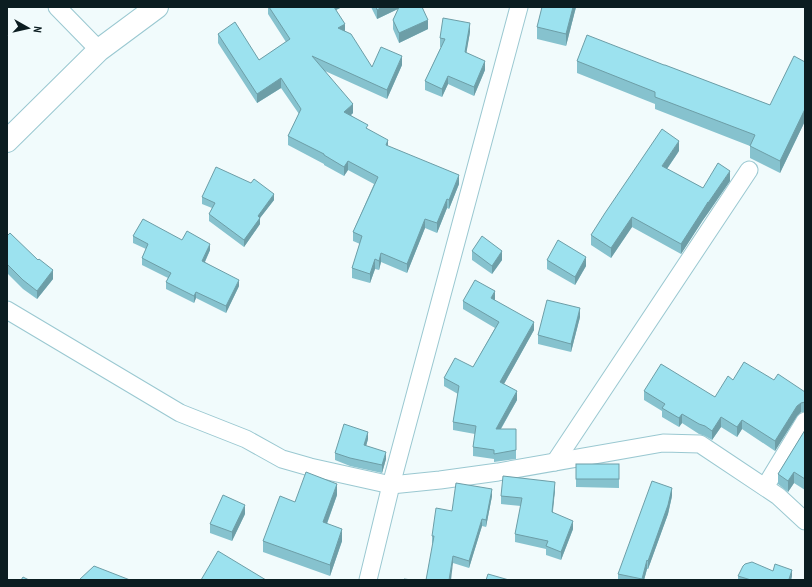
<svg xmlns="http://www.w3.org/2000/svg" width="812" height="587" font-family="'PT Sans Narrow',sans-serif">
  <rect width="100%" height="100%" fill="#f1fbfc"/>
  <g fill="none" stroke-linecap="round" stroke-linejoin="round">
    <g stroke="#9ac8d1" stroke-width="19">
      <g id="minor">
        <polyline points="57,7 99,50"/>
        <polyline points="7,310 180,413 246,439 282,459 310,467 391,485 440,480 498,472 663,443 700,444 778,496 805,521"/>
        <polyline points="555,462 749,170"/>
        <polyline points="765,487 805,421"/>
        <polyline points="368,580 391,485 519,7"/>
      </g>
    </g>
    <g stroke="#9ac8d1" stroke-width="24">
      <polyline id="primary" points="7,141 99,50 157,7"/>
    </g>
    <use href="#minor" stroke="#fff" stroke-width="17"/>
    <use href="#primary" stroke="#fff" stroke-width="22"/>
  </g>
  <g fill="#86c2ce">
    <polygon points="268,7 342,7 336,10 345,31 372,67 402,65 387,99 325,71 353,113 351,115 388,146 459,184 449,209 447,208 437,233 425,228 407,273 381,262 379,270 375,269 370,283 352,278 352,268 360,244 353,241 353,232 374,184 348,170 344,176 324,165 324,164 288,145 288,136 299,114 281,88 257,103 218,43 218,34 259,60 286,42 268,14"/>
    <polygon points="371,7 422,7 428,29 399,43 393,29 393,20 398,9 377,19"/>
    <polygon points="576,7 566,46 537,39 537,27"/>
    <polygon points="470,32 466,53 485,70 474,96 448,84 442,97 425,90 425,81 441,47 440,47 440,38"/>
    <polygon points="577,61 664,65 770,105 805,62 805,121 780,173 750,158 750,146 655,109 655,104 577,73"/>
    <polygon points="679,151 667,169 703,188 730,181 708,213 703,220 681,254 632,227 611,258 591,245 591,235"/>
    <polygon points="202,197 274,200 260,218 260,224 244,247 209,221 209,214 212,208 202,204"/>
    <polygon points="7,236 53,279 37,299 23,289 7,273"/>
    <polygon points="133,236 182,240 210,250 205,262 239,286 226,313 196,298 194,303 166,289 166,282 168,278 142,265 142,258 146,249 133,243"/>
    <polygon points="472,251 502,260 492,274 472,260"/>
    <polygon points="547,260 586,266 575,285 547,269"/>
    <polygon points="494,300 534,330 504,384 517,400 501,429 516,429 516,459 494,462 494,459 473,456 473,447 475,434 453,430 453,422 458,394 444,386 444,378 473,367 495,328 463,309 463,301 495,300"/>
    <polygon points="580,317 571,352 538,344 538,335"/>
    <polygon points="733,380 774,380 805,392 805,412 801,412 797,416 775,451 742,429 737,437 721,427 712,440 705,436 699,434 682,423 679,427 662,417 662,411 644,400 644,391 715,397"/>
    <polygon points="805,430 805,490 794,483 788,492 778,484 778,474"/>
    <polygon points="368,439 366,446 386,459 382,473 350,466 335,460 335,453"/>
    <polygon points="576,464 619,464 619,488 576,487"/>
    <polygon points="555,490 552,513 573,529 561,560 546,555 546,549 515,542 515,534 521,506 501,504 501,496"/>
    <polygon points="337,495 327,524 342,541 330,576 263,552 263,541 295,502"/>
    <polygon points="492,496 486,527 482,526 469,568 453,563 433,543 432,543 432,536 452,511"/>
    <polygon points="672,496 668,514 648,569 647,569 644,580 618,580 618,574"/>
    <polygon points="245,514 232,541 210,533 210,524"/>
    <polygon points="773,571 792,576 791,580 792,580 738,580 738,576"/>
  </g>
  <g fill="#6d9ea7">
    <polygon points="332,7 342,7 332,12"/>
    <polygon points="382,7 402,7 377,19 377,10"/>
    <polygon points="573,7 576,7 566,46 566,34"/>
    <polygon points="428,20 428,29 399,43 399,33"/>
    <polygon points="470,23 470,32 465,61 465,52"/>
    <polygon points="345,24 345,34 338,28"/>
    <polygon points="402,56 402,65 387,99 387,90"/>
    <polygon points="485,61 485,70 474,96 474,87"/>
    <polygon points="448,76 448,84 442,97 442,89"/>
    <polygon points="281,78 281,88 257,103 257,94"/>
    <polygon points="353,104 353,113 344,121 344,112"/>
    <polygon points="805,109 805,121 780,173 780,161"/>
    <polygon points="388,140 388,149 386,145"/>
    <polygon points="679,141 679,151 662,176 662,166"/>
    <polygon points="348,161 348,170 344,176 344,167"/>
    <polygon points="730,171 730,181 708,213 708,203"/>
    <polygon points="459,175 459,184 449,209 449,200"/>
    <polygon points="274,194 274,200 260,218 260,224 244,247 244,240 258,216"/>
    <polygon points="447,199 447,208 437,233 437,223"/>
    <polygon points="708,202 708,213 703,220 681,254 681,244"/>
    <polygon points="632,217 632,227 611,258 611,248"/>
    <polygon points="425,219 425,228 407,273 407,264"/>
    <polygon points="210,244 210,250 202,268 202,261"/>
    <polygon points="502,251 502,260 492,274 492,266"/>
    <polygon points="381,253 381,262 379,270 379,261"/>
    <polygon points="586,257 586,266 575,285 575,277"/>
    <polygon points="375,259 375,269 370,283 370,274"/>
    <polygon points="53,270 53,279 37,299 37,291"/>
    <polygon points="239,280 239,286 226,313 226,306"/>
    <polygon points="495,291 495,300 491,306 491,298"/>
    <polygon points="196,292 196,298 194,303 194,296"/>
    <polygon points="580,308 580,317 571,352 571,344"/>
    <polygon points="534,322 534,330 500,391 500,382"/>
    <polygon points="517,391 517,400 496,437 496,429"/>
    <polygon points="801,403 801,412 797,416 775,451 775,441 797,406"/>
    <polygon points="682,414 682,423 679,427 679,418"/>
    <polygon points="721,417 721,427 712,440 712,431"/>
    <polygon points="742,420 742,429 737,437 737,427"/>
    <polygon points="368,432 368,439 364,453 364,445"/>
    <polygon points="386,452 386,459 382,473 382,465"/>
    <polygon points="794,472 794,483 788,492 788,481"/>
    <polygon points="555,482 555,490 552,521 552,512"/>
    <polygon points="337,484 337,495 323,534 323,522"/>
    <polygon points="672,488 672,496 668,514 648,569 648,561"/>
    <polygon points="492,489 492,496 486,527 486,520"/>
    <polygon points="245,505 245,514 232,541 232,532"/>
    <polygon points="482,519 482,526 469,568 469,561"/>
    <polygon points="573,521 573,529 561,560 561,552"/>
    <polygon points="342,529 342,541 330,576 330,565"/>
    <polygon points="453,556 453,563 451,580 449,580"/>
    <polygon points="647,560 647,569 644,580 642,580"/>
    <polygon points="792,570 792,576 791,580 789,579"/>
  </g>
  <g fill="#9ce2ef" stroke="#6d9ea7">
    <polygon points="269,7 334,7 345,24 338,28 351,34 372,67 381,47 402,56 387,90 312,56 353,104 344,112 368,125 366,128 388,140 386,145 459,175 449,200 447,199 437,223 425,219 407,264 381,253 379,261 375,259 370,274 352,268 362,236 353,232 378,177 348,161 344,167 324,155 324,154 288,136 301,109 281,78 257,94 218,34 235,22 259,60 290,39"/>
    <polygon points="376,7 382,7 377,10"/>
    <polygon points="399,7 422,7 428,20 399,33 393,20"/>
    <polygon points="542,7 573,7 566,34 537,27"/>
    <polygon points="443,18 470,23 465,52 485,61 474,87 448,76 442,89 425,81 445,39 440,38"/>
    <polygon points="587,35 664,65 665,65 770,105 794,56 805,62 805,109 780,161 750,146 755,135 655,97 655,92 577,61"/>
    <polygon points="662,129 679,141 662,166 703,188 718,163 730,171 708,203 708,202 703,210 681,244 632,217 611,248 591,235 605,213"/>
    <polygon points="216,167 251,183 254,179 274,194 258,216 260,218 244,240 209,214 215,203 202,197"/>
    <polygon points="143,219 182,240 187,231 210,244 202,261 239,280 226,306 196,292 194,296 166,282 171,273 142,258 148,244 133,236"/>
    <polygon points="10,233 38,260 39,259 53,270 37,291 23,280 7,264 7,236"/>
    <polygon points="482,236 502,251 492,266 472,251"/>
    <polygon points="558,240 586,257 575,277 547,260"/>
    <polygon points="475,280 495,291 491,298 534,322 500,382 517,391 496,429 516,429 516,450 494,454 494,450 473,447 476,426 453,422 459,386 444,378 455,358 473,367 499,322 463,301"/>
    <polygon points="547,300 580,308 571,344 538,335"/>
    <polygon points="744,362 774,380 778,374 805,392 805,402 801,403 797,406 775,441 742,420 737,427 721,417 712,431 705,426 699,424 682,414 679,418 662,408 665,404 644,391 661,364 715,397 728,376 733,380"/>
    <polygon points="344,424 368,432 364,445 386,452 382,465 350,458 335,453"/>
    <polygon points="805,430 805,479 794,472 788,481 778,474"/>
    <rect x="576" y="464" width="43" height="15"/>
    <polygon points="306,472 337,484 323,522 342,529 330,565 263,541 280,496 295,502"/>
    <polygon points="503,476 555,482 552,512 573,521 561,552 546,546 548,541 515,534 522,498 501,496"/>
    <polygon points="652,481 672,488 668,505 648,561 647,560 642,579 618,574"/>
    <polygon points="456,483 492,489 486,520 482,519 469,561 453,556 449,580 426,580 434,536 432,536 436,508 452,511"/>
    <polygon points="223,495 245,505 232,532 210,524"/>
    <polygon points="218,551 266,580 201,580"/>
    <polygon points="752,562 773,571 775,564 792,570 789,579 792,580 751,580 738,576 743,566 745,564"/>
    <polygon points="94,566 130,580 79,580"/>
    <polygon points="488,574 509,580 486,580"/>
    <polygon points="23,577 29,580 21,580"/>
    <polygon points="404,579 412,580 403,580"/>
  </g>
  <rect width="812" height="587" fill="none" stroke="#0b1d21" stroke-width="16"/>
  <g transform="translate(28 28) rotate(98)" stroke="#f1fbfc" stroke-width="3" paint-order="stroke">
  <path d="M0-3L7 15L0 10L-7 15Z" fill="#0b1d21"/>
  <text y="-6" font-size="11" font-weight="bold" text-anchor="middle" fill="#0b1d21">N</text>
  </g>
</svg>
